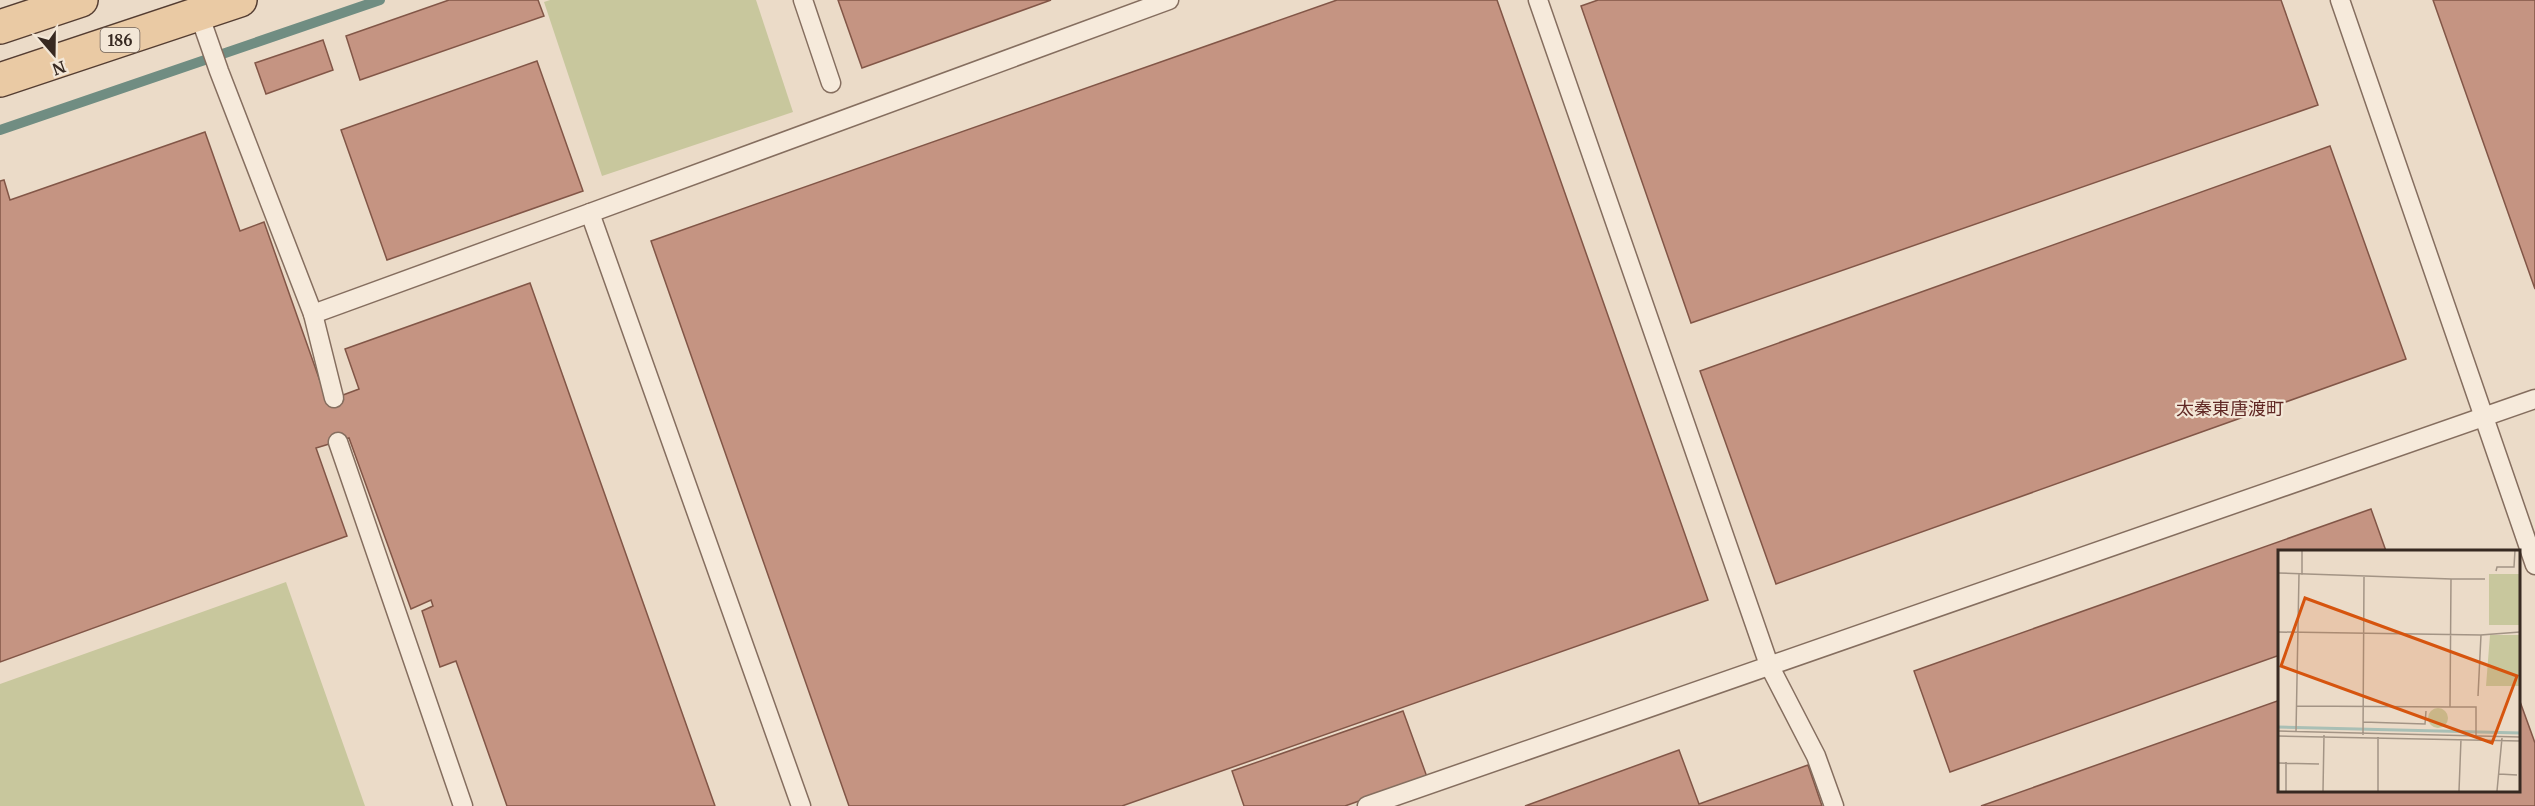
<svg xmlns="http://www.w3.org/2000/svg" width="2535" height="806" font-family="Merriweather,'Noto Sans JP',serif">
  <rect width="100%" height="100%" fill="#ebdbc8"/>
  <g fill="#c8c79d">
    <polygon points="550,0 756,0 793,112 602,176 544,2"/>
    <polygon points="286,582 365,806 0,806 0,684"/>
  </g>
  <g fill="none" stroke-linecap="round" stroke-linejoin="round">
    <polyline stroke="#708d82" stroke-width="10" points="0,130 380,0"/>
  </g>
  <g fill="#c59482" stroke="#825647" stroke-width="1.5">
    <polygon points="449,0 538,0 544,16 360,80 346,36"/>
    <polygon points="838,0 1051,0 862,68"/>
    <polygon points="1337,0 1497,0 1708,600 1122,806 849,806 651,241"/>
    <polygon points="1598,0 2281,0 2318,105 1691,323 1581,6"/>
    <polygon points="2433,0 2535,0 2535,289"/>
    <polygon points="323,40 333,70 266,94 255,63"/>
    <polygon points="537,61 583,191 387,260 341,130"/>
    <polygon points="205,132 240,231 264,222 327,401 359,389 345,349 530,283 715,806 507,806 456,661 440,667 422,611 433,606 431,600 411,609 349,438 316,448 347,536 0,662 0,181 4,180 10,200"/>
    <polygon points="2330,146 2406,359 1776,584 1700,371"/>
    <polygon points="2371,509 2386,551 2280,551 2280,655 1950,772 1914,671"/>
    <polygon points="2518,696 2535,743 2535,806 1981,806 2280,700 2280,790 2518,790"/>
    <polygon points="1403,711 1427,777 1345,806 1244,806 1232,771"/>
    <polygon points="1679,750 1699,804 1808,765 1822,806 1525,806"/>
  </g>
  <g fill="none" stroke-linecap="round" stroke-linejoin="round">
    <g stroke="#856e5f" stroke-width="21">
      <g id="lane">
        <polyline points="803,0 831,83"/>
        <polyline points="1538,0 1769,665 1816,756 1834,806"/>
        <polyline points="2340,0 2535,565"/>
        <polyline points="199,14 219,71 313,314 590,213"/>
        <polyline points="313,314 334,398"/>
        <polyline points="338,442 463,806"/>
        <polyline points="801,806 590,213 1169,0"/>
        <polyline points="1367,806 2535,399"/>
      </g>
    </g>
    <g stroke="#543d32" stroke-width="36">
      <g id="primary">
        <polyline points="0,27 81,0"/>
        <polyline points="0,80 240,0"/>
      </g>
    </g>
    <use href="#lane" stroke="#f6eadb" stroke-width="18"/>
    <use href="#primary" stroke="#eacaa4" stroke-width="33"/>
  </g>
  <g text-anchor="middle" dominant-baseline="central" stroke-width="4.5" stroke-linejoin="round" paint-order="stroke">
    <rect fill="#f3e7d7" stroke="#6f6258" stroke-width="1.5" x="100.5" y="28" width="39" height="24" rx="4.5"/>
    <g font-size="15" font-weight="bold" fill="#372921">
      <text x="120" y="40">186</text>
    </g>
    <g font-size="18" fill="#602824" stroke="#f3e7d7">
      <text x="2230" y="408">太秦東唐渡町</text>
    </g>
  </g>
  <g transform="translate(2278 550)">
    <rect width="242" height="242" fill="#ebdbc8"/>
    <path d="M 211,24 L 241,24 L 241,75 L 211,75 ZM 212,85 L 241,85 L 241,136 L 208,136 ZM150 168a10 10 0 1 1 20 0a10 10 0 1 1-20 0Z" fill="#c8c79d"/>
    <path fill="none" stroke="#a9bfb5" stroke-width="3" d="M 0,177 L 242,183"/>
    <path fill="none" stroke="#a39485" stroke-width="1.5" d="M 24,0 L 24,25M 218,21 L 219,17 L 236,17 L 237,0M 0,23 L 173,29 L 172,157 L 18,156M 173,29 L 207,29M 0,82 L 203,85M 200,146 L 203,85 L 242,82M 172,157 L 198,157 L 198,186M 85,172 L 147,174 L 148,161M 0,181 L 242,187M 18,182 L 21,24M 85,185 L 86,27M 0,186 L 242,191M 8,212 L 8,241M 0,213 L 41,214M 221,224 L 239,225M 45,241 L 46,185M 100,241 L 100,187M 181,241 L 183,189M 219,241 L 224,188"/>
    <path fill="#d6540e" fill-opacity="0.15" stroke="#d6540e" stroke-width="3" d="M 27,48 L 239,126 L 214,193 L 3,116 Z"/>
    <rect width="242" height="242" fill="none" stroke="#372921" stroke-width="3"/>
  </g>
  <g transform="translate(54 54) rotate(160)" stroke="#f3e7d7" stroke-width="4.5" paint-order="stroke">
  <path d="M0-4.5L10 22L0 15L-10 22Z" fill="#372921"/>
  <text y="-9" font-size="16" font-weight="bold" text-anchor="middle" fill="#372921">N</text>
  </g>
</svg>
